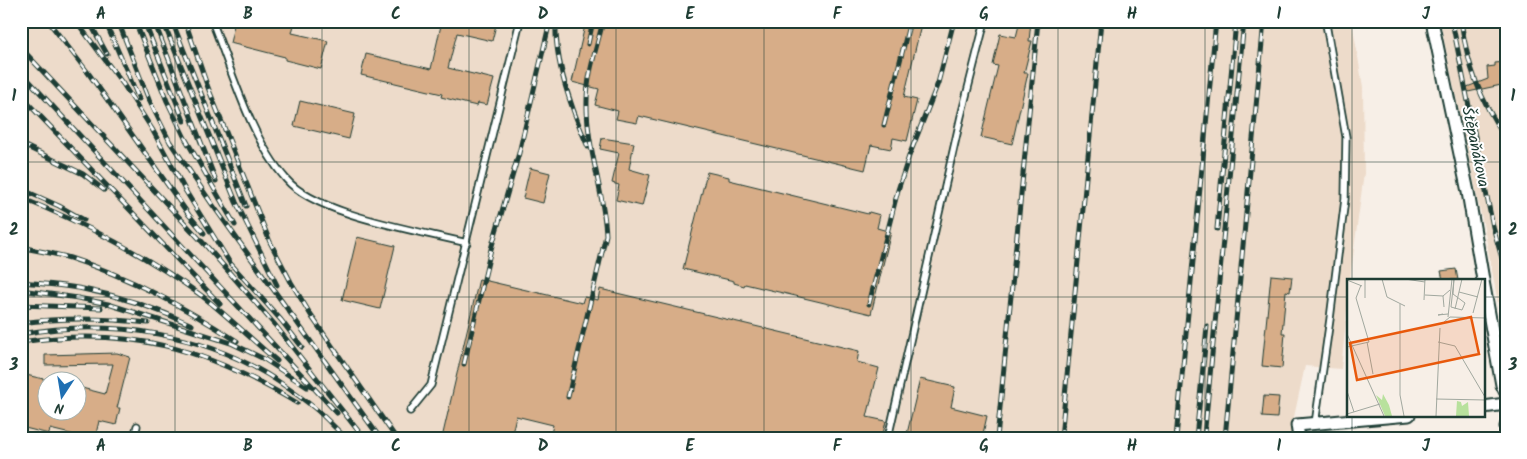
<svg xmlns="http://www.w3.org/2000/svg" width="1527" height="459" font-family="Kalam,sans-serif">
  <rect width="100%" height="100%" fill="#f7efe7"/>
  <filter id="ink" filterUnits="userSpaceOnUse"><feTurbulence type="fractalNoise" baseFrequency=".02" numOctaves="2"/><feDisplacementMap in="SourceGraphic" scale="10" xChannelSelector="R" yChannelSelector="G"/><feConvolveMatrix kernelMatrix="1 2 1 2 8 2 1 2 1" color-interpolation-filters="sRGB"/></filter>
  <g filter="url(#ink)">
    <g fill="#eddbca" fill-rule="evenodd">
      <path d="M 21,21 L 1352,21 L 1363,87 L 1364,173 L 1350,280 L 1348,280 L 1348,302 L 1341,369 L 1305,366 L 1294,417 L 1295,438 L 21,438 ZM 48,382 L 78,382 L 78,412 L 48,412 Z"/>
      <polygon points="1440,21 1506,21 1506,347 1486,238"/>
    </g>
    <g fill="#d7ad88" stroke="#1f3d34">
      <polygon points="235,21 295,21 292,33 328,41 321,69 285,60 285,57 230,43"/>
      <polygon points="442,21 497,21 492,41 457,33 448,68 494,79 487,105 478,103 477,106 468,104 441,97 442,94 361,75 366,54 431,69"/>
      <polygon points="586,21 922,21 904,97 917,100 907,141 893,138 891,149 871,145 865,170 639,116 637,123 616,119 618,111 595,105 599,89 572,82"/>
      <polygon points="1020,21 1031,21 1029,41 1032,41 1024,73 1028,73 1012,144 981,137 998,66 993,65 1000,34 1016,37"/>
      <polygon points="1506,62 1506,84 1468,92 1467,87 1488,79 1487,67 1495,66 1495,63"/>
      <polygon points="300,101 355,114 349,139 294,126"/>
      <polygon points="602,138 634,143 629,169 650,175 642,206 616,200 619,185 612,183 619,153 600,149"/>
      <polygon points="530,168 550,173 543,203 523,198"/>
      <polygon points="707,172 729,177 729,180 868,214 869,212 880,215 877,228 891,232 871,314 745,284 744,286 734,283 734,281 683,269"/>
      <polygon points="357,237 395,246 380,309 342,300"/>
      <polygon points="1456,269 1458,280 1443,280 1441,271"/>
      <polygon points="1271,275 1292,277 1290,292 1286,291 1282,333 1285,333 1282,368 1262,366"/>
      <polygon points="479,279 582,303 584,297 598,300 600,289 859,351 857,362 879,368 867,417 886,421 882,438 550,438 553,425 516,416 511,438 442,438"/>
      <polygon points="117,353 130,357 117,408 120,408 116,425 99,421 95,438 87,438 50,429 49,434 21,427 21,393 26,375 48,380 48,412 78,412 78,387 105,394 113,364 45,365 45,355"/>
      <polygon points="920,379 955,387 951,407 987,416 982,438 906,438"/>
      <polygon points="1264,396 1279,397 1277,418 1262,417"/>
    </g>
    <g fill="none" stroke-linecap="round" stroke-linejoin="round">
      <g stroke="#1f3d34" stroke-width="9">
        <g id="lane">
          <path d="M 212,21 C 232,71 251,139 286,179 C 316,215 420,231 467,243"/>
          <polyline points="410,411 431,385 520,21"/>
          <polyline points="1315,424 1330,319 1345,199 1346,137 1326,24"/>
          <polyline points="134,438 137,426"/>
          <polyline points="888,438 961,116 985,21"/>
        </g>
      </g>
      <g stroke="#1f3d34" stroke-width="15">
        <g id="street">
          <polyline points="1432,21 1468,192 1483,280"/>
          <polyline points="1483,281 1502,385 1506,393"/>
          <polyline points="1483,407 1506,404"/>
          <polyline points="1506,426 1506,427"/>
          <polyline points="1299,438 1297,425 1409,415"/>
        </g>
      </g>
      <use href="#lane" stroke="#fff" stroke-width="5.5"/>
      <use href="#street" stroke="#fff" stroke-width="11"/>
      <g stroke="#1f3d34" stroke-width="5">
        <g id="rail">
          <polyline points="48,21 89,74 189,215 204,233"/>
          <polyline points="76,21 123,84 152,129 185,190 230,263 281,320 302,347"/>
          <polyline points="89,21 107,54"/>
          <polyline points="105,21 139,99"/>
          <polyline points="118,21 149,100 170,142 212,204 380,438"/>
          <polyline points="135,21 167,101 185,138 235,225"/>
          <polyline points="144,21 184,121"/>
          <polyline points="154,21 216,181"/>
          <polyline points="163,21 236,202 277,285"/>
          <polyline points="172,21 246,206"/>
          <polyline points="185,21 207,85 270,242 291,282 312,317 396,438"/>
          <path d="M 556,21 C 554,62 572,110 588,147"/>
          <polyline points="1452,21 1493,227 1506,272"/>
          <path d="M 1461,21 C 1468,68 1480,99 1506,139"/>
          <polyline points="588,44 593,21"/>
          <polyline points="21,48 208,248 275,325 363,437"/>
          <polyline points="21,72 337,413"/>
          <polyline points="21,96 220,304"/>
          <polyline points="884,125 910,21"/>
          <polyline points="21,144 83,174 104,190"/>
          <polyline points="21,189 59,206 84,220"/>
          <path d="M 21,198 C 82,222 149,257 202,296 C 228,316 252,340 277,361"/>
          <polyline points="1217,229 1236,21"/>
          <path d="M 21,247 C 37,251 54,253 70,258 C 130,277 184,307 237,341"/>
          <path d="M 21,282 C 42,284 63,285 83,289 C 120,296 158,309 192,325"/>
          <polyline points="21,290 78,298 108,304 231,343 264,359 307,387"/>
          <polyline points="869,304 898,190 909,156 938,83 954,21"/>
          <polyline points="21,305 101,308"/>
          <path d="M 21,323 C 64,317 105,318 148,323"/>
          <path d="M 21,334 C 110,318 210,333 285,386 C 296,394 308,402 318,411 C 328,420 336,429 346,438"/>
          <path d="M 21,342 C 129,326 205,348 297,403"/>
          <polyline points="464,364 491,249 519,153 550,21"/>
          <path d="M 568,397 L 606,235 C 604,190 586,147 587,101 C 587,74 597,47 603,21"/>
          <polyline points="997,438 1038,21"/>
          <polyline points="1061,438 1101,21"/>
          <polyline points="1176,438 1216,21"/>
          <polyline points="1196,438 1207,326"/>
          <polyline points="1204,438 1244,21"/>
          <polyline points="1225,438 1264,21"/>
        </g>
      </g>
      <use href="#rail" stroke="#fff" stroke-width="3" stroke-dasharray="9" stroke-linecap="butt"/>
    </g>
  </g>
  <path fill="none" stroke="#1f3d34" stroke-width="1" stroke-opacity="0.55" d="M 175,21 L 175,438M 322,21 L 322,438M 469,21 L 469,438M 616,21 L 616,438M 764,21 L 764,438M 911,21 L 911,438M 1058,21 L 1058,438M 1205,21 L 1205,438M 1352,21 L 1352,280M 21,162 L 1506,162M 21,297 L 1348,297M 1483,297 L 1506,297M 1352,415 L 1352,438"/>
  <g text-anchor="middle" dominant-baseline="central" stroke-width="4" stroke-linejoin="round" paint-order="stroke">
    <g font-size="16" fill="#1f3d34" stroke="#fff">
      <text transform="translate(1475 147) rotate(78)">Štěpaňákova</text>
    </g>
  </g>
  <g transform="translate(1347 279)">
    <rect width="138" height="138" fill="#f7efe7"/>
    <path d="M 36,115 L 42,126 L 45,137 L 38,137 L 29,116 L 35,121 ZM 110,122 L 114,123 L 115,127 L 121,123 L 122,137 L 109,137 Z" fill="#b8e19d"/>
    <path fill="none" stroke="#a1a89f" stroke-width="1" d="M 35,0 L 40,18 L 58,27M 58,0 L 78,3M 107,0 L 104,28 L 115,31 L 118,24 L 106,15 L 107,0M 0,1 L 15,7M 112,13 L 131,18M 78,16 L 96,17M 18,19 L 18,0M 77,21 L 78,0M 53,25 L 53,116 L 57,137M 97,28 L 96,17 L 103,11M 108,30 L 115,0M 126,34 L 135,0M 96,35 L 91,36 L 101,35M 101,38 L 105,0M 97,43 L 103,38 L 138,39M 0,55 L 37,137M 20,63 L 26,95M 91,63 L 108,67 L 138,118M 0,68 L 22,63 L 9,19 L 14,6M 0,112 L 7,133M 89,120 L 138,121M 0,135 L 33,125M 89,137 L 93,49"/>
    <path fill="#e8590c" fill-opacity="0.15" stroke="#e8590c" stroke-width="2.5" d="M 124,38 L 132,75 L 10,101 L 3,64 Z"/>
    <rect width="138" height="138" fill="none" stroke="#1f3d34" stroke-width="2.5"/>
  </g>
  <rect width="1527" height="459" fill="none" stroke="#fff" stroke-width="55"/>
  <g transform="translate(62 396) rotate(192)"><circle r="24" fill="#ffffff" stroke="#a5b1ae"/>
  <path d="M0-4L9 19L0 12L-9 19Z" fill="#1f6fb2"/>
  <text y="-8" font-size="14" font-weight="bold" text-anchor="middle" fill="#1f3d34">N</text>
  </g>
  <rect x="28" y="28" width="1472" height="404" fill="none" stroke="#1f3d34" stroke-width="2"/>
  <g font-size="16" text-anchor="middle" font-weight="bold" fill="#1f3d34">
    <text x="101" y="19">A</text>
    <text x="248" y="19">B</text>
    <text x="396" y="19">C</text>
    <text x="543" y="19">D</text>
    <text x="690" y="19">E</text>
    <text x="837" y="19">F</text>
    <text x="984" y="19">G</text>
    <text x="1132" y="19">H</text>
    <text x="1279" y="19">I</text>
    <text x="1426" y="19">J</text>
    <text x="14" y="101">1</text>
    <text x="1513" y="101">1</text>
    <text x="14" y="235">2</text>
    <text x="1513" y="235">2</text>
    <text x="14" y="370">3</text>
    <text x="1513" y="370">3</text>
    <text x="101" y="451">A</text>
    <text x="248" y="451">B</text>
    <text x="396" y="451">C</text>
    <text x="543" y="451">D</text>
    <text x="690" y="451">E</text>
    <text x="837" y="451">F</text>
    <text x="984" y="451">G</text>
    <text x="1132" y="451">H</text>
    <text x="1279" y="451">I</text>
    <text x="1426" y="451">J</text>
  </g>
</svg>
